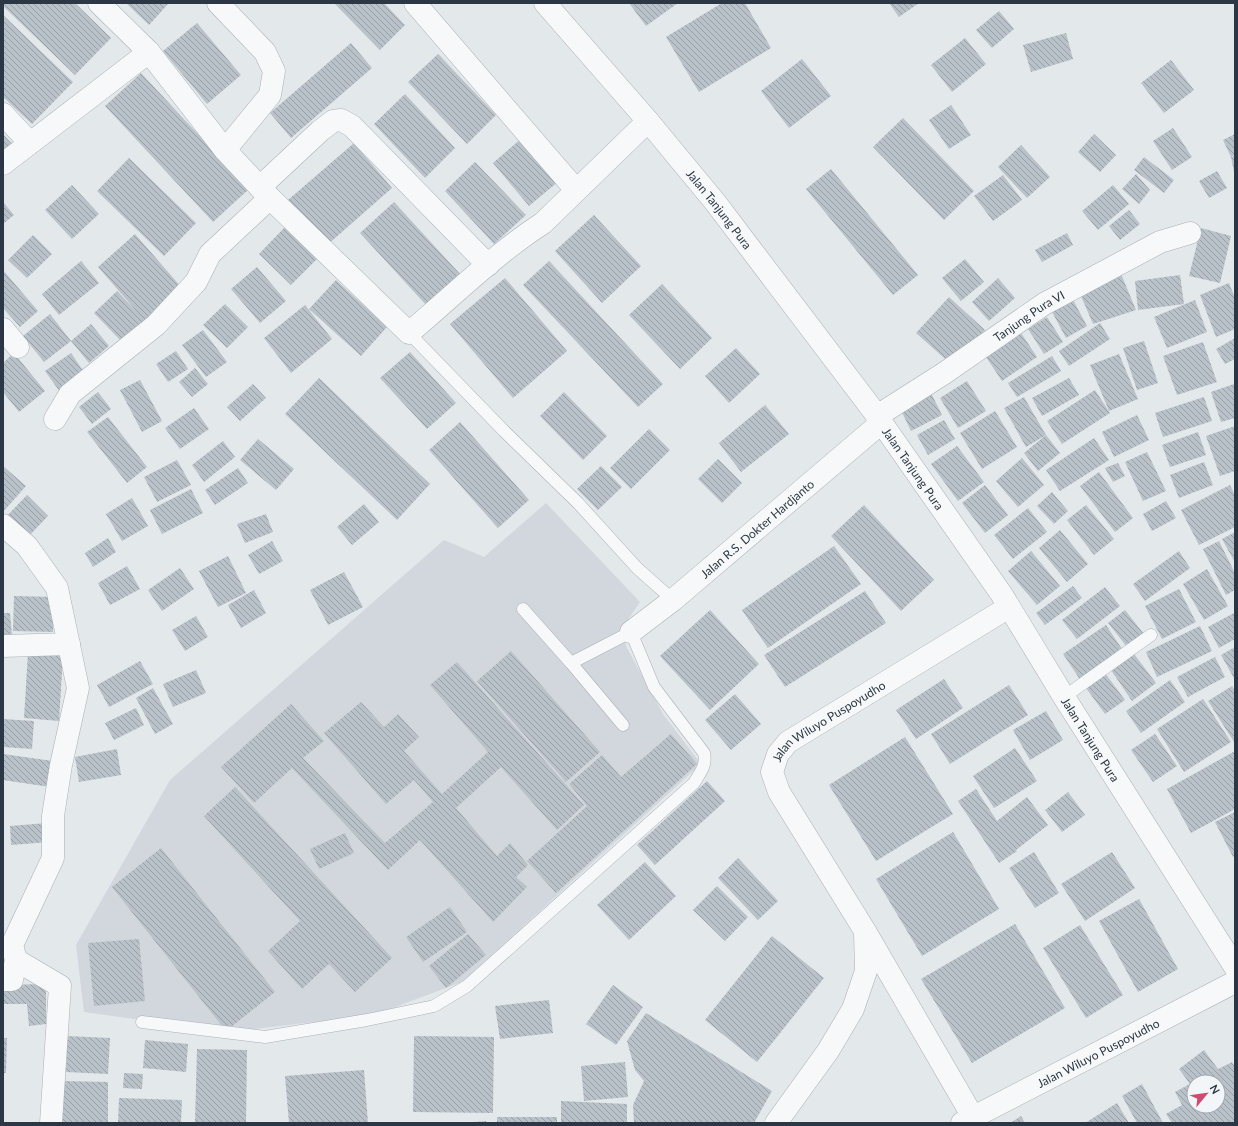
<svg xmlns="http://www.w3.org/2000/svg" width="1238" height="1126" font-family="Lato,sans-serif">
  <defs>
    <pattern id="building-back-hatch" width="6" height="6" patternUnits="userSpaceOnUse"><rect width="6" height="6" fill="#bac2c9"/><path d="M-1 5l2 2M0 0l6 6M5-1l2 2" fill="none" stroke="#979ea5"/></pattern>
  </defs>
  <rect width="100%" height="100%" fill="#e3e8eb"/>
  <polygon fill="#d1d7dd" points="546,503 640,602 621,630 627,648 663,714 701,764 462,982 374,1015 227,1032 84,1012 76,945 170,780 444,540 484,557"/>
  <g fill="url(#building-back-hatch)" fill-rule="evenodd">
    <polygon points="3,3 75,3 111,38 75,75 3,6"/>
    <polygon points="126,3 169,3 149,25"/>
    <polygon points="334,3 384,3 405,25 380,50"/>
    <polygon points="629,3 678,3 646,26"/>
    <polygon points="722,3 745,3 771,48 699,92 666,37"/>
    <polygon points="889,3 919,3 899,17"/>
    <polygon points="999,11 1014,29 992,48 976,30"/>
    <polygon points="3,15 73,82 32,124 3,97"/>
    <polygon points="197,23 241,75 207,104 163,51"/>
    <polygon points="1066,33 1073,59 1031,72 1023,45"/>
    <polygon points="965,38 986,64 952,92 931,65"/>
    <polygon points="351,43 372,68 291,138 270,113"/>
    <polygon points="438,54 496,115 467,144 408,82"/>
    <polygon points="802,59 831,96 789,128 761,91"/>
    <polygon points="1171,60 1194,90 1164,113 1141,83"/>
    <polygon points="141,73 249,189 213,222 105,106"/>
    <polygon points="405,94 455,148 425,178 374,124"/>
    <polygon points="951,105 971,135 949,149 929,120"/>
    <polygon points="903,118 974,191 944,220 873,147"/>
    <polygon points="1173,128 1192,157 1172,170 1153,141"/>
    <polygon points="3,134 12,144 3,153"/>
    <polygon points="1094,134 1116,155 1100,172 1078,152"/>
    <polygon points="1235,134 1235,155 1231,157 1223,140"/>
    <polygon points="522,138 559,181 529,206 493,163"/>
    <polygon points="354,143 392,188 326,246 288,200"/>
    <polygon points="1021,145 1050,177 1027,198 998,167"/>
    <polygon points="1235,156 1235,172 1234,172 1231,157"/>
    <polygon points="1144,157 1174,180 1164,193 1134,170"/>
    <polygon points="129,158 196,223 164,256 97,191"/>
    <polygon points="475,162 526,215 494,244 445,191"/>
    <polygon points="831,169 918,275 893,295 806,189"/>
    <polygon points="1217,171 1227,188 1209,198 1199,181"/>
    <polygon points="1136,174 1150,190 1139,204 1122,189"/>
    <polygon points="1003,175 1022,200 993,221 974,196"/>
    <polygon points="72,185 99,214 72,239 45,210"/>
    <polygon points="1113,185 1129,204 1098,230 1082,211"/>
    <polygon points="3,202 14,215 3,224"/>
    <polygon points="394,202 461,275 427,306 360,233"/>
    <polygon points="1129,210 1140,224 1120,240 1109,226"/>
    <polygon points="594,215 641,266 602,303 555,251"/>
    <polygon points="285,227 317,259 291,285 259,254"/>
    <polygon points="1201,228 1231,236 1220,283 1189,276"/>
    <polygon points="1067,233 1073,245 1042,262 1035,250"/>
    <polygon points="135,234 182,288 123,343 94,313 117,291 138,313 98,267"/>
    <polygon points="33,235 52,254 27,278 8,260"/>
    <polygon points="965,259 984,282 961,301 942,278"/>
    <polygon points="81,261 99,283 59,315 42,294"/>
    <polygon points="549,261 663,384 638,407 523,285"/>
    <polygon points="257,267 286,301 260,323 231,289"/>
    <polygon points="1119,269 1136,310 1093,324 1078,289"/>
    <polygon points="3,270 38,311 20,327 3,308"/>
    <polygon points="1180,275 1184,304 1138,310 1135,281"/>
    <polygon points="505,278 567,351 513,398 450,324"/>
    <polygon points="998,278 1015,298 989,321 972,302"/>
    <polygon points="336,280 387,327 361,356 309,309"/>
    <polygon points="1229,283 1235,298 1235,329 1216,337 1200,295"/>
    <polygon points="662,284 712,338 680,369 629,315"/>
    <polygon points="1071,296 1087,326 1066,338 1050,308"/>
    <polygon points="949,297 985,330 952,365 916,333"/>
    <polygon points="1195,300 1207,332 1167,348 1154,317"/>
    <polygon points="225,304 248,327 227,348 203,325"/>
    <polygon points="305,305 332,339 291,373 264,338"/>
    <polygon points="50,314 71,341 44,362 23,336"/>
    <polygon points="1047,317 1063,342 1044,354 1028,329"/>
    <polygon points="1100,323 1110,339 1069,366 1059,351"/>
    <polygon points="91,324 109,346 89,363 71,341"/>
    <polygon points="203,330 227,362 206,377 182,345"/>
    <polygon points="1021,333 1037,357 1002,381 986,357"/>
    <polygon points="1235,338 1235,359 1225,364 1216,349"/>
    <polygon points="1144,341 1158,383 1137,390 1123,348"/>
    <polygon points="1203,342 1217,382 1177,395 1163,356"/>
    <polygon points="736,348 760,374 729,403 705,376"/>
    <polygon points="176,351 188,369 168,382 156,364"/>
    <polygon points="410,352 456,403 427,429 380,378"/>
    <polygon points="14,353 45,391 19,412 3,392 3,363"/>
    <polygon points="71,353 86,375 60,392 45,371"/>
    <polygon points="1119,354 1138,399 1109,411 1090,365"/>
    <polygon points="1052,356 1061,371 1017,397 1008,383"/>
    <polygon points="195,368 208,384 192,397 179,382"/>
    <polygon points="319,378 430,484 397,520 285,414"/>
    <polygon points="1069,378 1079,395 1042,416 1032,398"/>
    <polygon points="140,380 162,421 142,432 120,390"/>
    <polygon points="967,381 986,411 958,428 940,398"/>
    <polygon points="253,384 266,398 240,421 227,407"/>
    <polygon points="1234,384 1235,387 1235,418 1221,422 1211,392"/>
    <polygon points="929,389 942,415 911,431 898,404"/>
    <polygon points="1095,390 1110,413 1062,444 1047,421"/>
    <polygon points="98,392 111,409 92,424 79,407"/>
    <polygon points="564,392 607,436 583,460 540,416"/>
    <polygon points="1024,397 1046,435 1026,447 1004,408"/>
    <polygon points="1204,397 1212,421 1163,437 1155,413"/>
    <polygon points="765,405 789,434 741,472 719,443"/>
    <polygon points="194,408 209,429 180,449 165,428"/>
    <polygon points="995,411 1017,447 982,469 960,433"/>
    <polygon points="1137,415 1149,440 1114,457 1102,432"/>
    <polygon points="108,417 147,467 127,483 87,432"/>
    <polygon points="944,420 955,439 928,455 917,435"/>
    <polygon points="460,422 529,500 498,528 429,450"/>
    <polygon points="1235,426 1235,471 1220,476 1206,436"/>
    <polygon points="649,429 670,450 631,489 610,468"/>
    <polygon points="1198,432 1206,455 1170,467 1162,445"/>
    <polygon points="1046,435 1060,453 1038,471 1024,453"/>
    <polygon points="1094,438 1109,460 1060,491 1046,470"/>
    <polygon points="258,439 294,469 276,490 240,460"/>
    <polygon points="223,441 235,457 204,482 192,465"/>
    <polygon points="957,446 984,482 958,501 931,464"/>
    <polygon points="1147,452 1166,491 1143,501 1125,462"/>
    <polygon points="1022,458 1044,485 1018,507 996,481"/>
    <polygon points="718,459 742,483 722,503 698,479"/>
    <polygon points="177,460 191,485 157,502 144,477"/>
    <polygon points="1204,462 1213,485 1179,498 1170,475"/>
    <polygon points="1118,463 1125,476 1113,482 1105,468"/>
    <polygon points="3,466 26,486 3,512"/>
    <polygon points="601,466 622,487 598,510 577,489"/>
    <polygon points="238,468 248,483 215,505 205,490"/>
    <polygon points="1099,472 1133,518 1115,532 1080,486"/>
    <polygon points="985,485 1008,515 985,533 962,503"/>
    <polygon points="1230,485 1235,495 1235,527 1199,545 1181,510"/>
    <polygon points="191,489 203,513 162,534 150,510"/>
    <polygon points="1052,492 1068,511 1054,524 1037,506"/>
    <polygon points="27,495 48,516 28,537 7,516"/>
    <polygon points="132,498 148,526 122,541 106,514"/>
    <polygon points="1166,501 1176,518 1152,531 1143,514"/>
    <polygon points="364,504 379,522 352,545 337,527"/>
    <polygon points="864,505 934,580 901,611 831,536"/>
    <polygon points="1086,505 1114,539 1094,555 1067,520"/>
    <polygon points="1028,508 1047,532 1013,559 994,535"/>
    <polygon points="266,514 273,532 245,543 237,524"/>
    <polygon points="1060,530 1088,564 1067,582 1039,548"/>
    <polygon points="1235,532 1235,561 1234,561 1222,539"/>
    <polygon points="108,538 116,552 93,567 85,553"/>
    <polygon points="272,541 283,561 259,574 248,555"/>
    <polygon points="1219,541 1235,573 1235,590 1226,595 1203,549"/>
    <polygon points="834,546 861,584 768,648 742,610"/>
    <polygon points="1031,551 1060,586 1037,605 1008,571"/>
    <polygon points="1179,551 1190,568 1145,601 1133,584"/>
    <polygon points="228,556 246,593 218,607 199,571"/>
    <polygon points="127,566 140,589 110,605 98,583"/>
    <polygon points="180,568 194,589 162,611 148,590"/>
    <polygon points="1207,569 1228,606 1204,620 1183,584"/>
    <polygon points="344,572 363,607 328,625 310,590"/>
    <polygon points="1073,586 1082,598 1045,625 1036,613"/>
    <polygon points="1105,587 1120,606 1077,639 1062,620"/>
    <polygon points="1179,589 1196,622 1162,639 1145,606"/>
    <polygon points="254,590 266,613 241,628 228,605"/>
    <polygon points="865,591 886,623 785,687 764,655"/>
    <polygon points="14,596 54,597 53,632 13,631"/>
    <polygon points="710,610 759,664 710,710 660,656"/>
    <polygon points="1125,610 1144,634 1127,647 1108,623"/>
    <polygon points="3,613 10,613 13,646 3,647"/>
    <polygon points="1234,613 1235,639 1219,648 1208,627"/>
    <polygon points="196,616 208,637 185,651 172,630"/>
    <polygon points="1106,625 1124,652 1081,681 1063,654"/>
    <polygon points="1200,626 1212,651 1157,677 1146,652"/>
    <polygon points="1235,647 1235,680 1221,655"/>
    <polygon points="511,651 600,752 566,782 477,681"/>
    <polygon points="28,653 63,656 59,721 24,718"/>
    <polygon points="1134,654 1156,683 1132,701 1111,670"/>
    <polygon points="1215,657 1225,677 1188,697 1177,677"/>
    <polygon points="140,661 153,684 109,707 97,685"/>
    <polygon points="457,662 584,805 557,830 501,767 456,808 497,856 510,843 528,865 516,877 527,887 493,922 420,840 388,870 292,768 254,803 221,767 291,704 324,741 303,758 385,843 433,802 414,780 386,804 324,733 361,702 384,727 398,714 419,737 404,751 442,794 488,752 430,685"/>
    <polygon points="196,670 206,693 173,707 163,684"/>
    <polygon points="1105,673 1125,700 1105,714 1086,688"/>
    <polygon points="944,679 963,708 916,739 896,710"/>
    <polygon points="1170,680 1185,702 1141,733 1126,711"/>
    <polygon points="1009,685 1028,715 950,764 931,734"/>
    <polygon points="1232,686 1235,691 1235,741 1234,742 1208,701"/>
    <polygon points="153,688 173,724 155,734 136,698"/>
    <polygon points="735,694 761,724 731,750 705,720"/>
    <polygon points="1203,699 1231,742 1184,772 1157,729"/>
    <polygon points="136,708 144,725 114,740 105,723"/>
    <polygon points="1046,711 1063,740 1030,760 1013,730"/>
    <polygon points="3,719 34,721 32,749 3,747"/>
    <polygon points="671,734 697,764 556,893 527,861 587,806 569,784 602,755 621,777"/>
    <polygon points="1155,734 1177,766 1153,782 1131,750"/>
    <polygon points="905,737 953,814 876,861 829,785"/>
    <polygon points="1015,748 1037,781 994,808 973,776"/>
    <polygon points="117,749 121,775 79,782 75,757"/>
    <polygon points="1235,751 1235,809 1191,833 1167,789"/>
    <polygon points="3,754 53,761 50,787 3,780"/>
    <polygon points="707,781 725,801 655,865 637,845"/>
    <polygon points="235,787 392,958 355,992 329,964 302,989 268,951 300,921 204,816"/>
    <polygon points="976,789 997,821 1027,797 1048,825 1016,850 1017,851 999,863 958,801"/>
    <polygon points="1068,792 1085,815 1062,832 1045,810"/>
    <polygon points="1235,812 1235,856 1233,857 1215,822"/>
    <polygon points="47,823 49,842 11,845 10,826"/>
    <polygon points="953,832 999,909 922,956 876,879"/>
    <polygon points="345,833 354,853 319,869 310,849"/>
    <polygon points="161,848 275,992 226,1031 112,887"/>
    <polygon points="1034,852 1059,893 1035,908 1009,868"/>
    <polygon points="1112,852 1135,888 1085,921 1061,884"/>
    <polygon points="738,858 778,901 758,920 718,878"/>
    <polygon points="645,862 676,896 629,940 597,905"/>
    <polygon points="717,886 748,917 725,941 693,910"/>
    <polygon points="1139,899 1178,969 1138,992 1099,921"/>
    <polygon points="450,907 467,932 423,962 406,937"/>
    <polygon points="1015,924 1065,1008 972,1063 921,979"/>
    <polygon points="1080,925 1123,995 1086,1018 1043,948"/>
    <polygon points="468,934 486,955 446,988 429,966"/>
    <polygon points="772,936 824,978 757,1062 705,1020"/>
    <polygon points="139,939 145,1001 94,1006 88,943"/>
    <polygon points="46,984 46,1024 29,1026 27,1004 3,1004 3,985"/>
    <polygon points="613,985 643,1007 616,1045 586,1024"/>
    <polygon points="549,1000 553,1033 500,1039 495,1006"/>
    <polygon points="646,1013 772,1091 754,1123 634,1123 633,1105 644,1081 635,1070 627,1041"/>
    <polygon points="67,1036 110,1038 108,1074 66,1072"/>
    <polygon points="414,1036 494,1037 493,1113 413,1112"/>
    <polygon points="3,1038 7,1038 6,1073 3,1073"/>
    <polygon points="145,1040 188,1044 186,1072 143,1068"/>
    <polygon points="197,1049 247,1050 246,1123 195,1123"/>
    <path d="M 1204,1050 L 1218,1069 L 1232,1062 L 1235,1067 L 1235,1123 L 1172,1123 L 1166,1114 L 1182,1105 L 1175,1092 L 1190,1084 L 1179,1069 ZM 1194,1082 L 1218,1082 L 1218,1106 L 1194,1106 Z"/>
    <polygon points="625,1062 628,1097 584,1101 581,1066"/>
    <polygon points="364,1070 368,1123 289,1123 285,1076"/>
    <polygon points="124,1073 143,1074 142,1089 123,1088"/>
    <polygon points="62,1081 108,1082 108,1123 62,1123"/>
    <polygon points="1142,1084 1163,1123 1137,1123 1122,1096"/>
    <polygon points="119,1098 182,1100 181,1123 118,1123"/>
    <polygon points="561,1101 627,1104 627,1123 561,1123"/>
    <polygon points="1117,1103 1129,1123 1085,1123"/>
    <polygon points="1021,1116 1025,1123 1010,1123"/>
    <rect x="497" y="1117" width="60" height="6"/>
    <polygon points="486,1121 486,1123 474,1123 474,1122"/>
  </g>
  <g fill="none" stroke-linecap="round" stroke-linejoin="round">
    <g stroke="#a8afb6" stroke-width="13">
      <g id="service">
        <polyline points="409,333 504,431 578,503 637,568 673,600"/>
        <polyline points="523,609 571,663 623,725"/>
        <polyline points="1064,697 1151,635"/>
        <path d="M 142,1022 L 265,1037 L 367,1020 L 434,1006 L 467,986 L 694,783 C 700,773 707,765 704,753 L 654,687 L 631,632 L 571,663"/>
      </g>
    </g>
    <g stroke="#a8afb6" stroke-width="23">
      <g id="minor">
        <path d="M 99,3 L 149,52 L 225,150 L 270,198 L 409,333 C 453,296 495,254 543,223 L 648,121"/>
        <polyline points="218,3 265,52 274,71 270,95 225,150"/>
        <polyline points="415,3 576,190"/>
        <polyline points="3,114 30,143"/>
        <polyline points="3,164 149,52"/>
        <polyline points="260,187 320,131 333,121 341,120 352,126 488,265"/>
        <polyline points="3,329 18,347"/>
        <path id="s1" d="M 877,416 L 943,374 L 1044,304 L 1160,242 L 1190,233"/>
        <polyline points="55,419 70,394 156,325 196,282 210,254 270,198"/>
        <polyline points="3,525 27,546 57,588 78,688 61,765 53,816 53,858 12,945 16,960"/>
        <path id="s2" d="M 631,632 L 673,600 L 881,423"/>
        <polyline points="3,646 69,644"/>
        <polyline points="3,980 12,980 16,960 60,986 51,1123"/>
        <path id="s3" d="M 973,1117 L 865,931 L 779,792 L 772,772 L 778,754 L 788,742 L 1009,607"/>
        <polyline points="776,1123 828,1051 853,1009 866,971 865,934"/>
      </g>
    </g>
    <g stroke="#a8afb6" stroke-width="23">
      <g id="tertiary">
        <path id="s4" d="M 545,3 L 648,121 L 715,202 L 872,409 L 1002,595 L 1064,697 L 1235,967"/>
        <path id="s5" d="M 962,1123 L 1235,982"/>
      </g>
    </g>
    <use href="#service" stroke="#f6f8f9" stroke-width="12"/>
    <use href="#minor" stroke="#f6f8f9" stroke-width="22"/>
    <use href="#tertiary" stroke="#f6f8f9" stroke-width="22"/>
  </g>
  <g text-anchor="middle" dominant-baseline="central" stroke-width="4" stroke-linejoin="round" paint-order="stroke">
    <g font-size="12" fill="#2b3744" stroke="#f3f6f8">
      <text stroke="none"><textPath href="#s4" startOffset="270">Jalan Tanjung Pura</textPath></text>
      <text stroke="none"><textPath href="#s1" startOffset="182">Tanjung Pura VI</textPath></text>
      <text stroke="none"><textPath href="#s4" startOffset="594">Jalan Tanjung Pura</textPath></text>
      <text stroke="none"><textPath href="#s2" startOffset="163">Jalan R.S. Dokter Hardjanto</textPath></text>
      <text stroke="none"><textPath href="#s3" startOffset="479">Jalan Wiluyo Puspoyudho</textPath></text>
      <text stroke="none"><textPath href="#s4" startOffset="918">Jalan Tanjung Pura</textPath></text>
      <text stroke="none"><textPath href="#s5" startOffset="153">Jalan Wiluyo Puspoyudho</textPath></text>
    </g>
  </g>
  <rect width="1238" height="1126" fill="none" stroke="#2b3744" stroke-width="8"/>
  <g transform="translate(1206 1094) rotate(61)"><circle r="19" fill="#f3f6f8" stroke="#a3aab0"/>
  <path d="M0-3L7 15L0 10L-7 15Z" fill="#ce4b72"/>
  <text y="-6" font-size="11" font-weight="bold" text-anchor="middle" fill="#2b3744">N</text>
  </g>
</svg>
